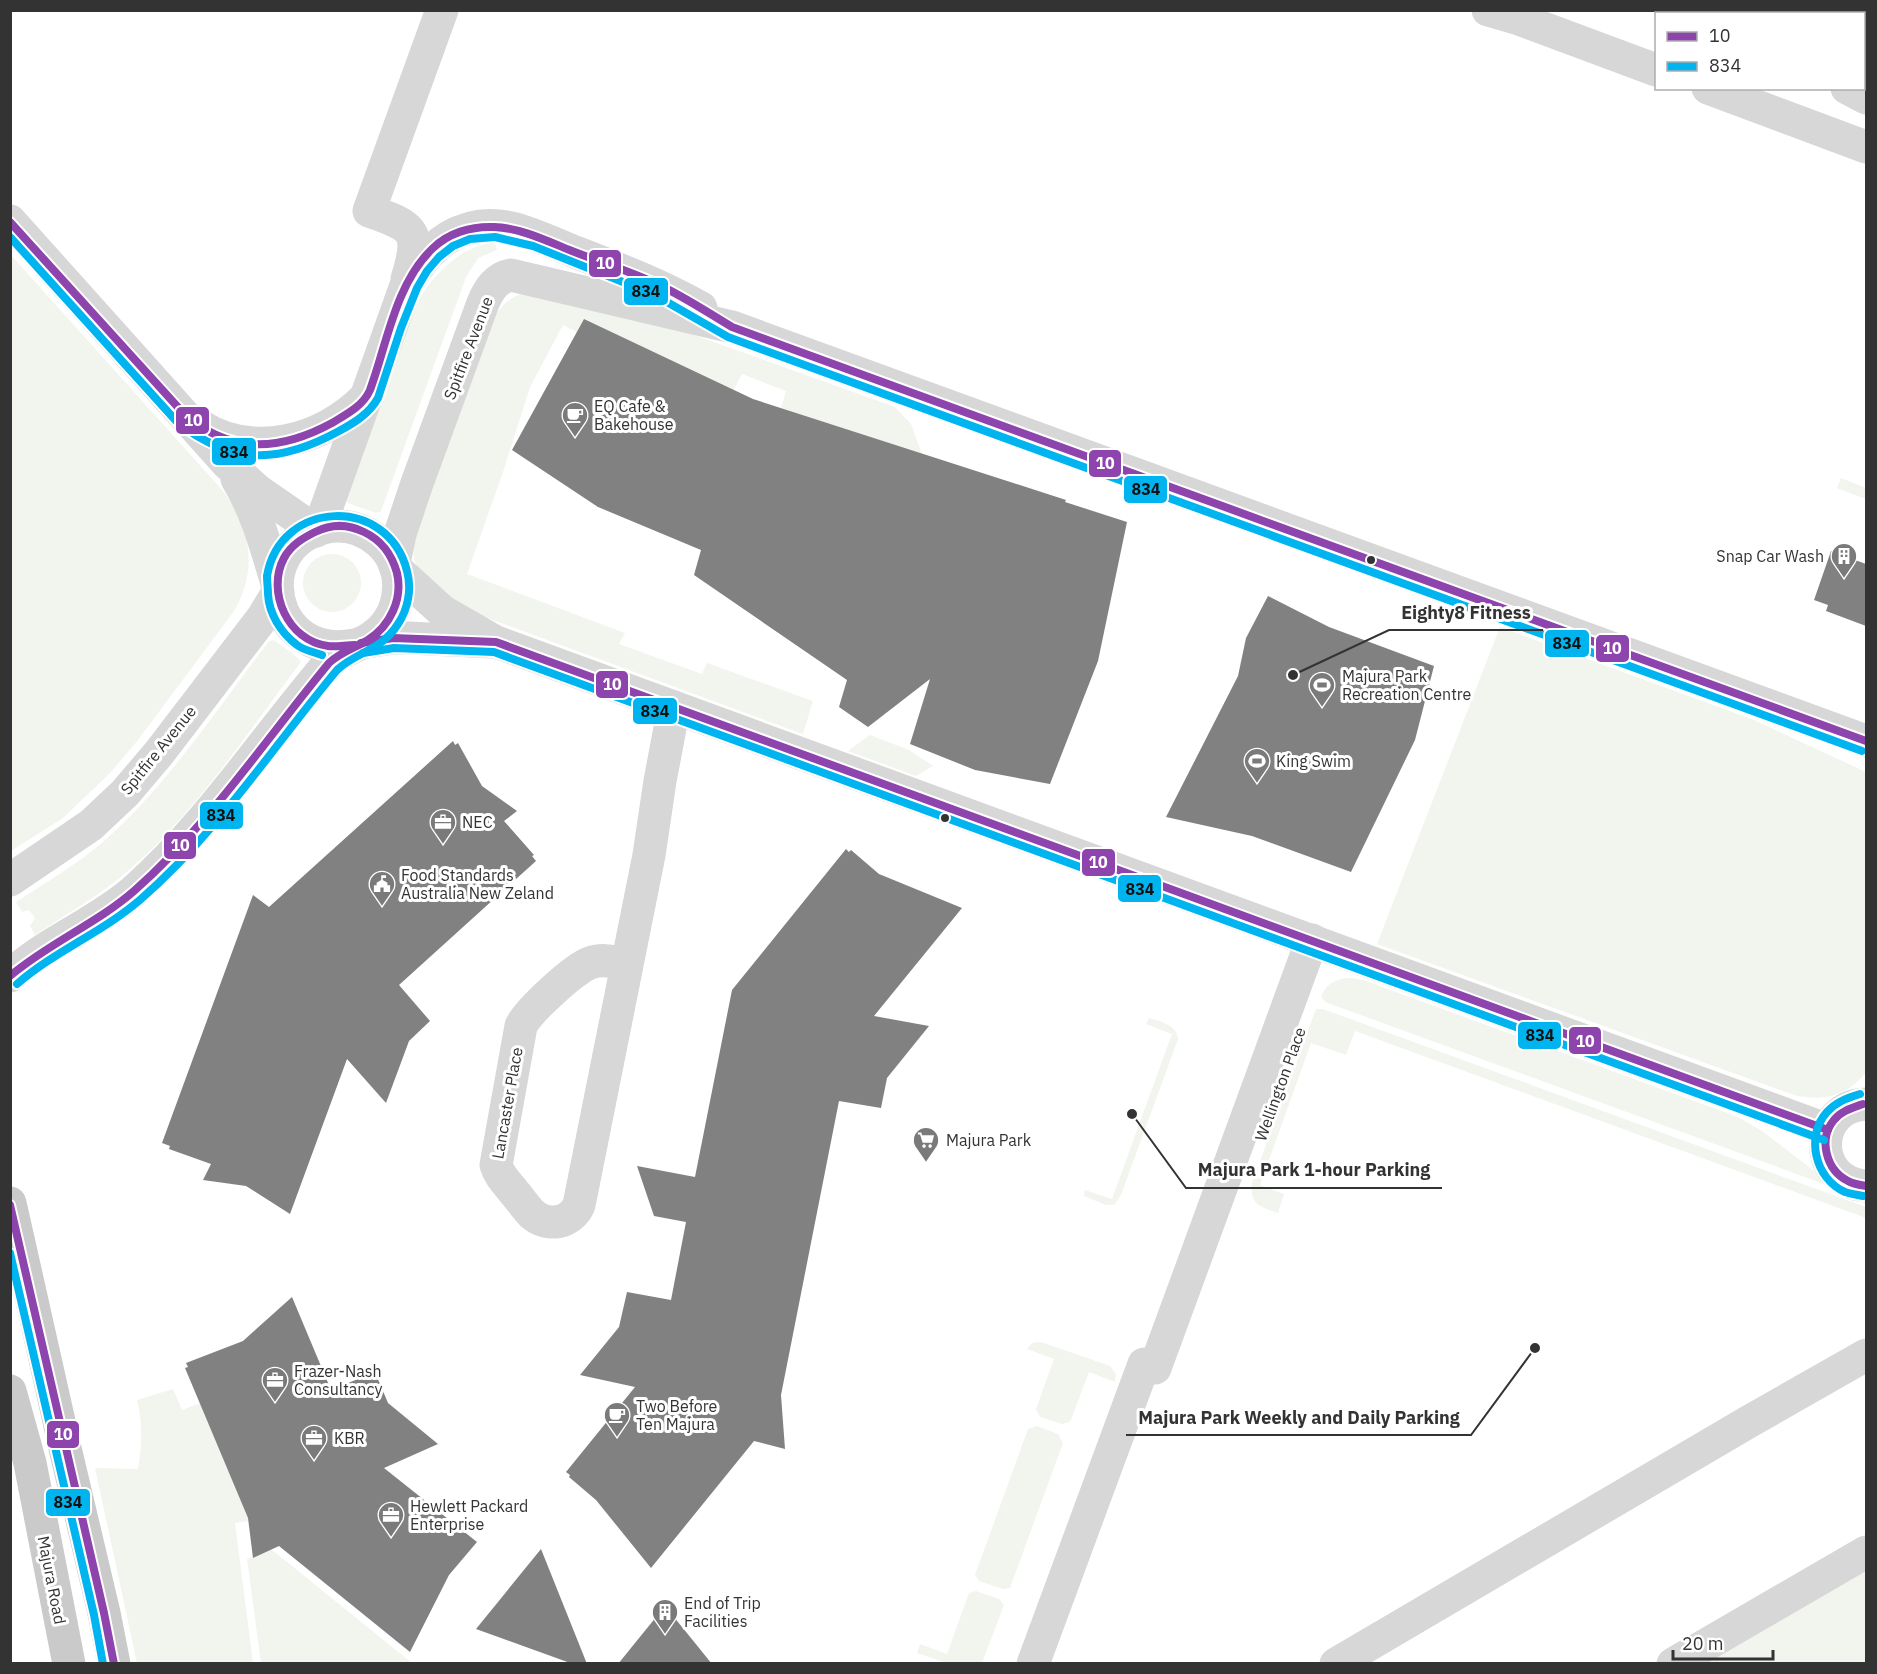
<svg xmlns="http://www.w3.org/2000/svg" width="1877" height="1674" font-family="'IBM Plex Sans',sans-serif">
  <rect width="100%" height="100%" fill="#fff"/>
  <g fill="#f1f5ed">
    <path d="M 495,242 L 497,250 L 478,258 L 466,277 L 381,511 L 376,513 L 348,503 L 345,498 L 416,304 C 434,274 459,247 495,242 Z"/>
    <path d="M 10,254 L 224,492 C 251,530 258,570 234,611 L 138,740 L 111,772 L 63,818 L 11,851 Z"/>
    <path d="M 525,293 L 664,324 L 895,407 L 911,424 L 922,454 L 781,408 L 786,391 L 742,374 L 733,391 L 584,319 L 577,332 L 563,325 L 530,387 L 503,472 L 467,574 L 625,633 L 619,644 L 702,674 L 707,663 L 813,701 L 803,734 L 463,609 L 419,571 L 414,559 L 413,548 L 420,520 L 497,313 C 504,303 512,296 525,293 Z"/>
    <polygon points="1841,478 1866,488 1866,499 1837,488"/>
    <circle cx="332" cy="583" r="29"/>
    <path d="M 1500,627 L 1754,720 L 1866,772 L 1866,1072 C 1848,1096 1822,1102 1794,1095 L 1377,944 Z"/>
    <path d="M 274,640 C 281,646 297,655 301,662 C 247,733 197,811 129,870 C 101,895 66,914 35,935 L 30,926 L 35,918 L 29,910 L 22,912 L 16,902 C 45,883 76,865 103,842 C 166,787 218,708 269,641 Z"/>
    <polygon points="870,735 909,750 933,766 916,776 848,751"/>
    <path d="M 1351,978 L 1363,980 L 1738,1117 L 1762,1131 L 1838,1189 L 1325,1002 L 1321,996 C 1327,983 1337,978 1351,978 Z"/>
    <path d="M 1316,1009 L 1323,1009 L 1866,1207 L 1866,1218 L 1355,1031 L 1346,1055 L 1311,1043 L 1260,1185 L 1284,1194 L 1278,1213 C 1260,1207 1249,1204 1252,1183 Z"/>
    <path d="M 1149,1018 C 1161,1022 1176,1024 1178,1039 L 1121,1195 L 1114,1205 L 1106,1205 L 1084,1196 L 1085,1190 L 1112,1199 L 1172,1034 L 1146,1024 Z"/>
    <polygon points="1037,1342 1044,1343 1110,1366 1116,1374 1115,1382 1089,1372 1070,1422 1062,1424 1040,1417 1036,1409 1054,1359 1027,1349 1032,1343"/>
    <path d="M 173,1389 L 182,1410 L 200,1403 L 249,1521 L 235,1523 L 253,1663 L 137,1663 L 95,1468 L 138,1469 C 142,1446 143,1423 137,1400 Z"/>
    <polygon points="1037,1426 1058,1434 1063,1443 1010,1588 1003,1589 979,1581 975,1575 1028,1429"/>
    <polygon points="271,1549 412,1663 261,1663 247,1559"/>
    <polygon points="1866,1566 1866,1663 1699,1663"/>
    <polygon points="976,1591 999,1599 1004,1605 982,1663 947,1663 917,1653 920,1644 947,1654 969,1593"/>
  </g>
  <g fill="#818181">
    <polygon points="584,319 753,399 1066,500 1065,502 1127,522 1098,661 1050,784 975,770 910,744 930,679 868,727 839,707 847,680 694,575 701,550 598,507 512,450"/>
    <polygon points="1831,551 1866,564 1866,626 1826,611 1828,605 1814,600"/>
    <polygon points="1268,596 1329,627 1434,666 1415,740 1351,872 1252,836 1166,817 1238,676 1246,638"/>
    <polygon points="453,741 455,745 458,743 482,786 517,811 504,821 534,855 532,856 536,861 399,985 430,1021 409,1041 386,1103 347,1059 290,1214 246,1186 203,1180 211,1164 169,1149 170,1146 162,1143 253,895 269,907"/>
    <polygon points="846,849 849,852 851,850 879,874 962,908 874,1016 929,1026 887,1078 881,1108 839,1101 781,1395 785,1449 754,1441 651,1568 596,1500 569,1477 570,1475 566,1472 635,1387 580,1375 619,1327 627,1292 671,1300 686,1222 654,1216 637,1166 695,1177 732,990"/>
    <polygon points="292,1297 331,1390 375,1372 388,1403 438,1444 384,1468 477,1542 449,1575 410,1652 279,1546 253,1558 248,1518 185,1368 188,1367 186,1363 243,1341"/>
    <polygon points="541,1549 587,1664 573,1664 476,1629"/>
    <polygon points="665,1606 712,1664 618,1664"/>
  </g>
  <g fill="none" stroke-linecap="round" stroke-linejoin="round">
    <g stroke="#d7d7d7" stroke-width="33">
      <polyline points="1488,10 1519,19 1656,70"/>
      <polyline points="1693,10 1699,14"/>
      <polyline points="1708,88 1866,147"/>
      <polyline points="1847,88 1866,98"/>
      <polyline points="10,221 227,463 257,490 316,531"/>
      <path d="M 407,279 C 422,231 414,226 369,211 L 442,10"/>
      <path d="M 199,425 C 252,460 324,441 366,397"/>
      <path d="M 237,479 C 257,512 266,547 277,583"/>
      <path d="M 319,529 L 405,288 C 428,244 464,215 516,229 C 536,235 556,244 575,252 C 619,269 660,285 701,308"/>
      <path d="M 394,563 L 400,534 L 416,486 L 483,303 C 489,289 496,278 511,275 L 732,327 L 1866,741"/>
      <polyline points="396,569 442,611 496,642 1828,1130"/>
      <polyline points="361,643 393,638 409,638 491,642"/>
      <polyline points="10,880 91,825 125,793 159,753 263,617 278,592"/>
      <path d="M 627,964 C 615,962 602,958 590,963 C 575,968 528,1011 521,1026 L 496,1165 C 499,1176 508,1184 514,1192 C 520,1199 526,1208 532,1214 C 548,1228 571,1223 579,1205 L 649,855 L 660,781 L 674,707"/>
      <path d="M 10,976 C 47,941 96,924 134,891 C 209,824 264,739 329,663 C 341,650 358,647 372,637 C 404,615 408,568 379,542 C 363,528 343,523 323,528 C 248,548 270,662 355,645"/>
      <path d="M 1866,1104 C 1813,1106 1811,1182 1866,1186"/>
      <polyline points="1033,1664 1144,1364 1155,1368 1312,940"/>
      <polyline points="1336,1664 1750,1421 1866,1355"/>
      <polyline points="1673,1664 1866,1552"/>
    </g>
    <g stroke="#cacaca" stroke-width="33">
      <polyline points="10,1203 65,1448 104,1613 114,1664"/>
      <polyline points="10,1391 30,1463 69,1664"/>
    </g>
    <g stroke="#fff" stroke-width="12">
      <g id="bus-1">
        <path d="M 10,222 L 185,415 C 195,422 205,430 216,435 C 255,453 297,442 332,423 C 347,414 363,406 370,390 C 387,344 395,285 432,249 C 448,233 471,226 494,227 C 521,228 547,241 572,251 C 600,262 629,271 657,284 C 683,296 707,312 732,327 L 1866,741"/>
        <polyline points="361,643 393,638 496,642 1828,1130"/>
        <path d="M 10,976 C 49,943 96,924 134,891 C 209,825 266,739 329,663 C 340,652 355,648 368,640 C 390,626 403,599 397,573 C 392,555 381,540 364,532 C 348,524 331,524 315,532 C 303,538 291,545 284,558 C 266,592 288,641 328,646 C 336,647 346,645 355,645"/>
        <path d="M 1863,1104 C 1852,1108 1841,1111 1834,1120 C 1818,1139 1826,1170 1848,1181 C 1853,1184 1860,1185 1866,1186"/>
        <polyline points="10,1205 104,1613 114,1664"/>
      </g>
    </g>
    <g stroke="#fff" stroke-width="12">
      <g id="bus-2">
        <path d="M 10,237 L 178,423 C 233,465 279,464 339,431 C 354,423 369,414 378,398 L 401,328 L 417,288 L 427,271 L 439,257 L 453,246 L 470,239 L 495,237 L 533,246 L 653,294 L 728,337 L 1862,751"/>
        <polyline points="363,653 394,648 494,652 1824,1140"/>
        <path d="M 17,984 C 55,951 103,932 141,899 C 217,833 273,747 337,670 C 357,651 380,652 398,624 C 408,609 412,589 407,571 C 388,495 280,499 267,576 C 267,582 268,588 268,594 C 269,614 281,633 297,645 C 303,650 314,652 322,655"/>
        <path d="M 1860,1094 C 1847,1098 1836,1102 1827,1112 C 1805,1136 1815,1179 1845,1192 C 1851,1194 1858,1195 1863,1196"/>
        <polyline points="10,1253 94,1615 103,1664"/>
      </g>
    </g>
    <use href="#bus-1" stroke="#8e44ad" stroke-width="8"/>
    <use href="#bus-2" stroke="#00b5ef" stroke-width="8"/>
  </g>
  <defs>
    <g id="cafe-pin" transform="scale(1.35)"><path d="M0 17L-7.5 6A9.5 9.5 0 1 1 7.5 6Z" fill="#7a7a7a" stroke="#fff"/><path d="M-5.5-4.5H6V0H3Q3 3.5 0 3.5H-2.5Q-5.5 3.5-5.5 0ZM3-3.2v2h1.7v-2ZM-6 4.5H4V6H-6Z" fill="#fff"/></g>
    <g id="building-pin" transform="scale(1.35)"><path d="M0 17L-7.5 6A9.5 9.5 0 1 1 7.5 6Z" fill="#7a7a7a" stroke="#fff"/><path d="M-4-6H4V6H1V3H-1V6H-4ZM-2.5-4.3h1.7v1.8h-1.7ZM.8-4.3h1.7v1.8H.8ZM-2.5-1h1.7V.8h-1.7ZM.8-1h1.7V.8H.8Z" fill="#fff"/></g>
    <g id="stadium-pin" transform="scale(1.35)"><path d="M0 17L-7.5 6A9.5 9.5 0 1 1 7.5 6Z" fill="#7a7a7a" stroke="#fff"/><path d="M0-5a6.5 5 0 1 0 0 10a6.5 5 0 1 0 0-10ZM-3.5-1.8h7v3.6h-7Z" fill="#fff"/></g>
    <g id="office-pin" transform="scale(1.35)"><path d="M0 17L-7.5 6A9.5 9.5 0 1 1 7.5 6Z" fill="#7a7a7a" stroke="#fff"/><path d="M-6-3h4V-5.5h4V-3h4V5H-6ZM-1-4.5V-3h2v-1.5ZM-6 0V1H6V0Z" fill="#fff"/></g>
    <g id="civic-pin" transform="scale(1.35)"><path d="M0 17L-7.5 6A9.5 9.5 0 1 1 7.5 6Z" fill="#7a7a7a" stroke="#fff"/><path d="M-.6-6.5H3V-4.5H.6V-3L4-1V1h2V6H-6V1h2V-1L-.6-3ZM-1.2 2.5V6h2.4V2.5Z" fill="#fff"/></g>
    <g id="supermarket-pin" transform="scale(1.35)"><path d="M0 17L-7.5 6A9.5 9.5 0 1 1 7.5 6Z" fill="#7a7a7a" stroke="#fff"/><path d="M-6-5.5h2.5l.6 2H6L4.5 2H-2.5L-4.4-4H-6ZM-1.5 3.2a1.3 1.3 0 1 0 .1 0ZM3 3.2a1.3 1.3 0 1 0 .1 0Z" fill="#fff"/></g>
  </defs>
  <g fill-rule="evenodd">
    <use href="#cafe-pin" x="575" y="415"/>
    <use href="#building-pin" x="1844" y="556"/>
    <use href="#stadium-pin" x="1322" y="685"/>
    <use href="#stadium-pin" x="1257" y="761"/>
    <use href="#office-pin" x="443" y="822"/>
    <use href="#civic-pin" x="382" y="884"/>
    <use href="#supermarket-pin" x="926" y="1140"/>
    <use href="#office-pin" x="275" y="1380"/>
    <use href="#cafe-pin" x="617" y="1415"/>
    <use href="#office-pin" x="314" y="1438"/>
    <use href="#office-pin" x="391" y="1515"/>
    <use href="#building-pin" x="665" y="1612"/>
  </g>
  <g fill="#333" stroke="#fff" stroke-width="2">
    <circle cx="1371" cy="560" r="5"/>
    <circle cx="945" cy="818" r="5"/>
  </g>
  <g text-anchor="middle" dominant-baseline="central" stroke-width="6" stroke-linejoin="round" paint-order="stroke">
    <g font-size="16" fill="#333" stroke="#fff">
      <text transform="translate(468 348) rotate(-69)">Spitfire Avenue</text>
      <text transform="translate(158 750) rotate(-51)">Spitfire Avenue</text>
      <text transform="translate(1280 1084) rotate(-70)">Wellington Place</text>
      <text transform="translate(507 1103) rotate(-80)">Lancaster Place</text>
      <text transform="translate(52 1580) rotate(79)">Majura Road</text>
    </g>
    <g font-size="16" fill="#333" stroke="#fff" text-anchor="start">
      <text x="594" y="406">EQ Cafe &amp;<tspan x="594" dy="18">Bakehouse</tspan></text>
      <text x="1824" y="556" text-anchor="end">Snap Car Wash</text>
      <text x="1342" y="676">Majura Park<tspan x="1342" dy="18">Recreation Centre</tspan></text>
      <text x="1276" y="761">King Swim</text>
      <text x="462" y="822">NEC</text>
      <text x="401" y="875">Food Standards<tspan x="401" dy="18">Australia New Zeland</tspan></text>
      <text x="946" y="1140">Majura Park</text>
      <text x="294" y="1371">Frazer-Nash<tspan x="294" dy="18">Consultancy</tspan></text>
      <text x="636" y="1406">Two Before<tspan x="636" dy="18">Ten Majura</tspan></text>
      <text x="334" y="1438">KBR</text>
      <text x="410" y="1506">Hewlett Packard<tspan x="410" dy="18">Enterprise</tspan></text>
      <text x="684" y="1603">End of Trip<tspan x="684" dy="18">Facilities</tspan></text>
    </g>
  </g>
  <path fill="none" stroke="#333" stroke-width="2" d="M1293 675L1389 630H1543M1132 1114L1186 1188H1442M1535 1348L1471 1435H1126"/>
  <g fill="#333" stroke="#fff" stroke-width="2">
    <circle cx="1293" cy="675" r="6"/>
    <circle cx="1132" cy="1114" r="6"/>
    <circle cx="1535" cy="1348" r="6"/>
  </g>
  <g font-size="18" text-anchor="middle" font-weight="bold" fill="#333" stroke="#fff" stroke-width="6" stroke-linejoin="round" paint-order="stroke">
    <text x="1466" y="619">Eighty8 Fitness</text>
    <text x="1314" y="1176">Majura Park 1-hour Parking</text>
    <text x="1299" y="1424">Majura Park Weekly and Daily Parking</text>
  </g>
  <g stroke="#fff" stroke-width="2">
    <rect x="588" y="249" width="34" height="29" rx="6" fill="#8e44ad"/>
    <rect x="623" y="277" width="46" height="29" rx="6" fill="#00b5ef"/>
    <rect x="175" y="406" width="35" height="29" rx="6" fill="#8e44ad"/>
    <rect x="211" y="437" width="46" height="29" rx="6" fill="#00b5ef"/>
    <rect x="1088" y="449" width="34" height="29" rx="6" fill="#8e44ad"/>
    <rect x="1123" y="475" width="45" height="29" rx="6" fill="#00b5ef"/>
    <rect x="1544" y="629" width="46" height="29" rx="6" fill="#00b5ef"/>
    <rect x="1595" y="634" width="35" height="29" rx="6" fill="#8e44ad"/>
    <rect x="595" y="670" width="34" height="29" rx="6" fill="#8e44ad"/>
    <rect x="632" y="697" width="46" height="28" rx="6" fill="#00b5ef"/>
    <rect x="199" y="801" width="45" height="29" rx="6" fill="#00b5ef"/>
    <rect x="163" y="831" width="34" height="29" rx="6" fill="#8e44ad"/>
    <rect x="1081" y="848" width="35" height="29" rx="6" fill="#8e44ad"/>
    <rect x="1117" y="874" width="45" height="29" rx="6" fill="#00b5ef"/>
    <rect x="1517" y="1021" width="45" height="29" rx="6" fill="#00b5ef"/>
    <rect x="1568" y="1026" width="34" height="29" rx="6" fill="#8e44ad"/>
    <rect x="46" y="1420" width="34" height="29" rx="6" fill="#8e44ad"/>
    <rect x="45" y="1488" width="46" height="29" rx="6" fill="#00b5ef"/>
  </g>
  <g font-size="16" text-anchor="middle" font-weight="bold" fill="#fff">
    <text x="605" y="269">10</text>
    <text x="193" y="426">10</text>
    <text x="1105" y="469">10</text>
    <text x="1612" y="654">10</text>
    <text x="612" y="690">10</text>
    <text x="180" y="851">10</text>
    <text x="1098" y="868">10</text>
    <text x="1585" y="1047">10</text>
    <text x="63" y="1440">10</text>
  </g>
  <g font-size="16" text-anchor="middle" font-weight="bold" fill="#111">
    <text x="646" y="297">834</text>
    <text x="234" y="458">834</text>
    <text x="1146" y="495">834</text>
    <text x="1567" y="649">834</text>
    <text x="655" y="717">834</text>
    <text x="221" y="821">834</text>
    <text x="1140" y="895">834</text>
    <text x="1540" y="1041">834</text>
    <text x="68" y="1508">834</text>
  </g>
  <rect width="1877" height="1674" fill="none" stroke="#333333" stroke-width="24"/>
  <rect x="1655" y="12" width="210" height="78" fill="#ffffff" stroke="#adadad" stroke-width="1.5"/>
  <rect x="1667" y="32" width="30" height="9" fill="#8e44ad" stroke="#adadad" stroke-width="1.5"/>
  <text x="1709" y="42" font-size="18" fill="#333333">10</text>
  <rect x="1667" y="62" width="30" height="9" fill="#00b5ef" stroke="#adadad" stroke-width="1.5"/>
  <text x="1709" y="72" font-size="18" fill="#333333">834</text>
  <path d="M1673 1650v9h100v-9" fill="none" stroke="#333333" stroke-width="3"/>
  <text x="1682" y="1650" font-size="18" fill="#333333" stroke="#ffffff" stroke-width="4.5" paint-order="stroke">20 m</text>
</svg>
